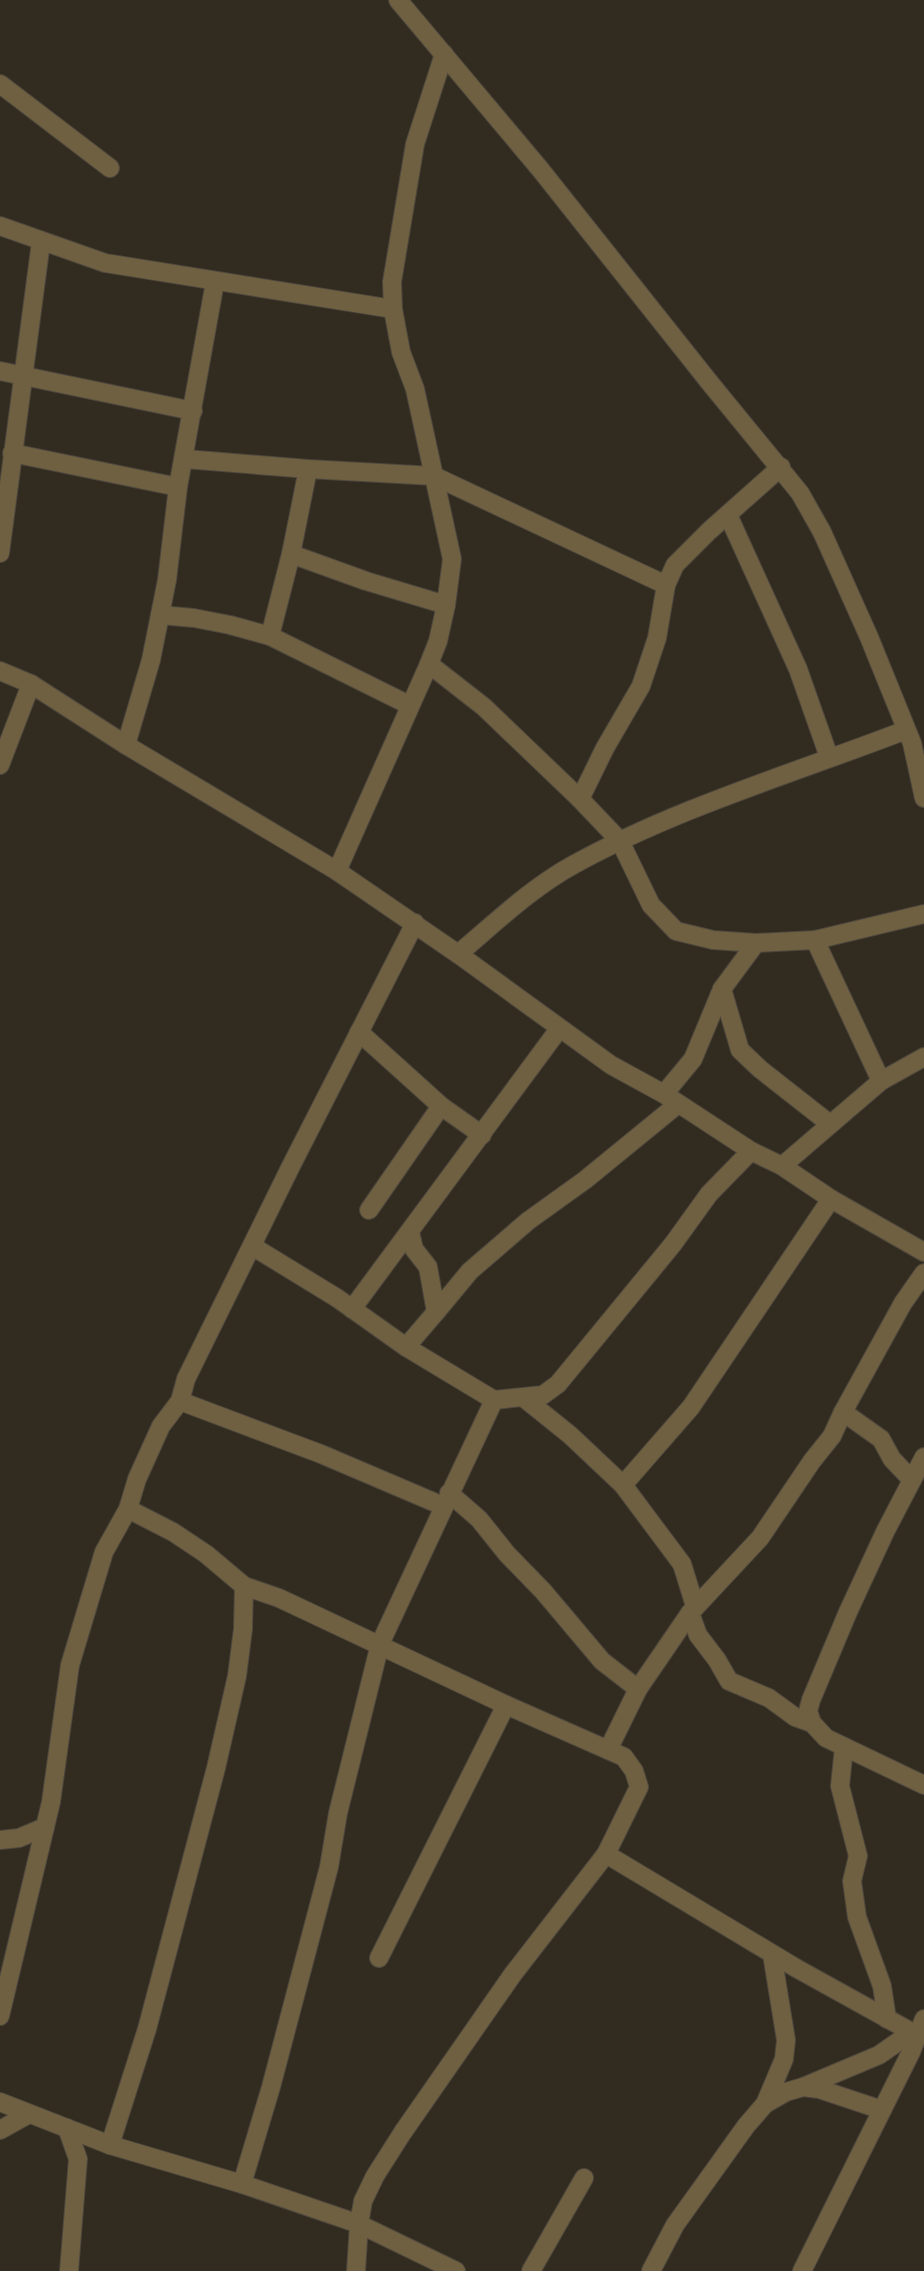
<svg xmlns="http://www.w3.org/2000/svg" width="924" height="2271" font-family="Helvetica,sans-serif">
  <rect width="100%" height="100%" fill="#322b20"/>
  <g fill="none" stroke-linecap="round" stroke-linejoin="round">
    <g stroke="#4e473d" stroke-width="20">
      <g id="minor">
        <polyline points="398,0 540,169 710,383 800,493 822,532 869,637 912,743 924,798"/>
        <polyline points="0,84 110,168"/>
        <polyline points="0,226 105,263 393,309"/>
        <polyline points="0,371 193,411"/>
        <polyline points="12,453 178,487"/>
        <polyline points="185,459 308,469 434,476 666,585"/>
        <polyline points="728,515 798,669 829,757"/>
        <polyline points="0,553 41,242"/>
        <polyline points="291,554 366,581 446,605"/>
        <polyline points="160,615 194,618 230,625 270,636 409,705"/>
        <polyline points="270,636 291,554 308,469"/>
        <polyline points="429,664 484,707 580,799 620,841 651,905 676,931 713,940 756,943 815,940 924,914"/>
        <polyline points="0,671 31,684 126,745 337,871 458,954 611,1065 664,1094 751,1151 782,1166 831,1199 924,1252"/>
        <polyline points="126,745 151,660 167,580 178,487 215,282"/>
        <polyline points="0,765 31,684"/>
        <polyline points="580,799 605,748 641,686 657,638 666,585 675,565 709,531 781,467"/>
        <polyline points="337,871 429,664 438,641 446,605 452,559 415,389 401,352 393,309 392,282 415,144 444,54"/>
        <polyline points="815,940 881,1081"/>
        <path d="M 458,954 C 495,923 531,888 573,865 C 678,807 795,773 906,730"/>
        <polyline points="722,989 740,1050 760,1069 830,1124"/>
        <polyline points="359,1032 441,1106 482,1135"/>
        <polyline points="664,1094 693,1059 722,989 756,943"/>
        <polyline points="782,1166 881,1081 924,1057"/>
        <polyline points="369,1210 441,1106"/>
        <polyline points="410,1232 414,1249 428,1267 436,1312 470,1271 528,1221 585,1180 678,1104"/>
        <polyline points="252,1246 337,1298 406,1347 494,1400"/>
        <polyline points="352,1309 559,1029"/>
        <polyline points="406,1347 436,1312"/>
        <polyline points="524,1398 570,1435 623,1485 682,1564 695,1606"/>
        <polyline points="180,1401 321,1454 443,1506"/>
        <polyline points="843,1412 881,1439 892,1459 912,1480"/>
        <polyline points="924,1457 885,1532 848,1612 811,1700 808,1711 812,1723 826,1738 924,1785"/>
        <polyline points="623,1485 691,1407 831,1199"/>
        <polyline points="449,1493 479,1519 507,1554 543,1591 602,1661 638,1689"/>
        <polyline points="128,1509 173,1532 206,1554 244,1586 279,1598 506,1705 624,1757 634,1771 639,1787 606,1854 513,1974 403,2132 375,2176 363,2201 359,2224 356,2271"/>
        <polyline points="690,1613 698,1635 717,1660 729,1681 769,1698 795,1717 812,1723"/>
        <polyline points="844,1747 840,1786 858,1856 852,1881 857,1917 882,1986 887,2019"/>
        <polyline points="608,1750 638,1689 690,1613 760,1538 812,1461 832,1436 843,1412 903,1303 924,1273"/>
        <polyline points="0,1840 19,1838 45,1827"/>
        <polyline points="606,1854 796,1968 917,2035"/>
        <polyline points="379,1958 506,1705"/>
        <polyline points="0,2016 51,1802 70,1665 104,1552 128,1509 137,1479 161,1426 180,1401 186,1379 291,1166 415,923"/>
        <polyline points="803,2087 879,2055 912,2032"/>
        <polyline points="0,2102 110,2145 242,2184 359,2224 456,2271"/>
        <polyline points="765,2104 784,2059 786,2040 772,1954"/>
        <polyline points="67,2128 78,2159 69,2271"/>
        <polyline points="0,2130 29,2114"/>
        <polyline points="110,2145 147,2029 216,1768 237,1676 243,1629 244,1586"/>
        <polyline points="242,2184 271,2087 329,1867 338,1813 380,1644 494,1400 543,1395 558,1384 673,1244 709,1194 751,1151"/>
        <polyline points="531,2271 584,2178"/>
        <polyline points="651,2271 675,2225 746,2126 765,2104 786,2092 803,2087 819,2089 882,2110"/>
        <polyline points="802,2271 911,2052 924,2019"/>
      </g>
    </g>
    <use href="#minor" stroke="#6e6041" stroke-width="18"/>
  </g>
</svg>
